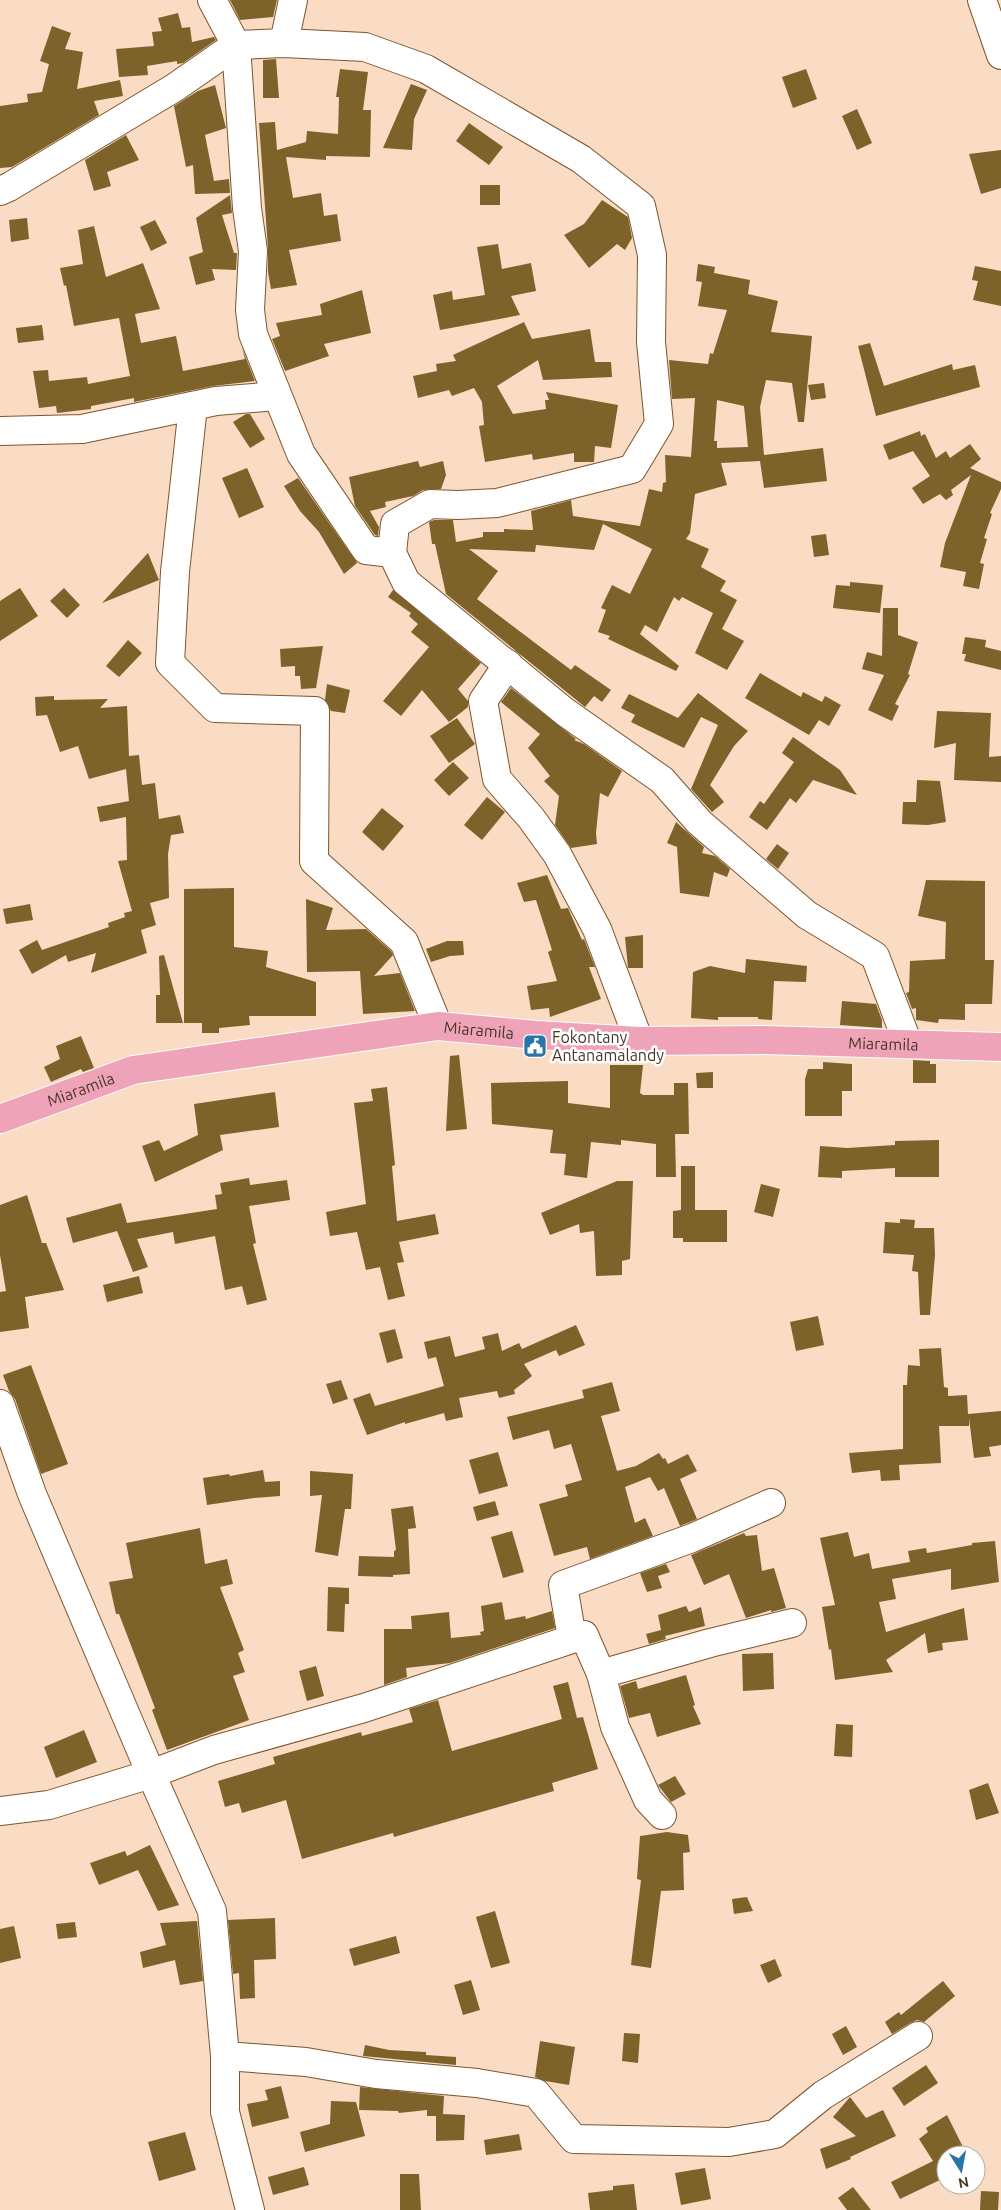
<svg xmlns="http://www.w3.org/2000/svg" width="1001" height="2210" font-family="Ubuntu,sans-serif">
  <rect width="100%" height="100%" fill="#f9dcc3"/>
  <g fill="#7d6229" fill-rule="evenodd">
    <polygon points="230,0 277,0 273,17 240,20"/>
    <polygon points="178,13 182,28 190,27 192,42 214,37 216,40 183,63 177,64 177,61 147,66 148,75 119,77 116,49 154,46 152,32 162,31 158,18"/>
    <polygon points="52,26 71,33 65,49 83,52 77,89 120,80 123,96 94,101 99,115 12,167 0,168 0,106 28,102 27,94 42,92 49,64 40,61"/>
    <polygon points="276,59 279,98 263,98 263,60"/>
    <polygon points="340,69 368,72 363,110 371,110 370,157 326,156 326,160 286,157 293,198 321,193 324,216 337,214 341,241 289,250 297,285 271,289 268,272 268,249 259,123 275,122 277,150 306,142 307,131 338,134 339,97 336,97"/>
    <polygon points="806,69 817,99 793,108 782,77"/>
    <polygon points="411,84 427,90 414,119 412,150 383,148"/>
    <polygon points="215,85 226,128 205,135 214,181 229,179 230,193 195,194 193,165 186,167 174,106 198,91"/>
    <polygon points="857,109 872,143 857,150 842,116"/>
    <polygon points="469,123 503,147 489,165 456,141"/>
    <polygon points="126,135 139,160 107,172 111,186 94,191 85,160"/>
    <polygon points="1001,150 1001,188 981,194 969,154"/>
    <rect x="480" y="185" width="20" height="20"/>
    <polygon points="230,195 232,213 222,215 234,253 237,253 236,270 212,269 215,280 196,285 189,257 203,252 196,218"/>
    <polygon points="602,200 628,217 632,238 625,250 617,244 589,268 564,235 584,224"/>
    <polygon points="27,218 29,239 11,242 9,220"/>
    <polygon points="155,220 167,243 151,251 140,227"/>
    <polygon points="94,226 106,277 143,263 160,309 135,314 141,343 176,336 183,371 245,359 242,348 255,381 213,386 134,402 134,398 91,406 91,409 57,413 56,406 39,408 33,371 48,370 49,381 87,377 88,384 130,376 119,318 74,326 66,285 64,286 60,268 83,264 78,230"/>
    <polygon points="498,244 502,269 531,263 536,291 511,296 520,315 440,330 433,295 452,291 453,300 485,295 477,247"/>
    <path d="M 698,264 L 715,267 L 714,273 L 750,280 L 748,294 L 778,301 L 771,332 L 812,336 L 804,422 L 798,422 L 792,383 L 766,380 L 760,407 L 764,455 L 823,448 L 827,481 L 764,488 L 760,461 L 721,463 L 727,485 L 695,494 L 690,533 L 686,539 L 709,549 L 701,567 L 726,581 L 720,591 L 737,600 L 722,629 L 744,641 L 727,670 L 695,653 L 713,613 L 682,597 L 679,601 L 674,597 L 657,632 L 645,625 L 640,634 L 679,666 L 676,671 L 608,639 L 610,636 L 598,632 L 606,610 L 601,608 L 612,585 L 630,594 L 652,549 L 603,524 L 594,550 L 536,545 L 535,552 L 469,549 L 498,571 L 477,599 L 571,670 L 575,665 L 611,690 L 602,702 L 594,696 L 585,707 L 446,594 L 435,544 L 432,544 L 429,522 L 434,520 L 453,520 L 456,542 L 483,537 L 483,532 L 504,532 L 504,529 L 533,530 L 531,511 L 571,500 L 573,516 L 640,526 L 649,489 L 662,492 L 663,483 L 666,482 L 665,455 L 691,457 L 695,398 L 672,399 L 669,360 L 708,364 L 710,353 L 713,354 L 727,310 L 698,306 L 702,282 L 696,281 ZM 717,400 L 744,406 L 748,447 L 717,448 L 717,441 L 714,441 Z"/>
    <polygon points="975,266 1001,271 1001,306 973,300 978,281 972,280"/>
    <polygon points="362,290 371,333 324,344 329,356 285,371 272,339 280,336 276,323 322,315 320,304"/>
    <polygon points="524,322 532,339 590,329 595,362 611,362 612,377 543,380 538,360 497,386 513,414 546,409 545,400 549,400 546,392 618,405 611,448 595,446 594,462 574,462 574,453 533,460 532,454 485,462 479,426 484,425 482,402 474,388 452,396 449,390 418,398 413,376 437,371 436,364 456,361 453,355"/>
    <polygon points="42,325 44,340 18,343 16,328"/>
    <polygon points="870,343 884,386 952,364 953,370 975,365 980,387 876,416 858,346"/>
    <polygon points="824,383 826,398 811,400 808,385"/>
    <polygon points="246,414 250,414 265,439 250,448 233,422"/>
    <polygon points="920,431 921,436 925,434 936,458 946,451 950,458 970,444 981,459 970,468 1001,482 1001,489 990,513 992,514 984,538 987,539 980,563 984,564 979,589 963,586 966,572 940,567 945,543 971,475 951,490 953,495 946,500 940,494 923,504 912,488 930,476 913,451 889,460 883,445"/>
    <polygon points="418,461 420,467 443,461 446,475 441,489 423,490 413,496 385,502 386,507 370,511 379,527 378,536 375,535 355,506 349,477"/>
    <polygon points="247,468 264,507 239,518 222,478"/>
    <polygon points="298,478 357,563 344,574 319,532 300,511 284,486"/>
    <polygon points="826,534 829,555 814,557 811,536"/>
    <polygon points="148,553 159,580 102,603"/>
    <polygon points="850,582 883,585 880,613 833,608 836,585 850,586"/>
    <polygon points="20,588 38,616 0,641 0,601"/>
    <polygon points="64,588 80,605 67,618 50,601"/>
    <polygon points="393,590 481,663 458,689 468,701 468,707 449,722 422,690 401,716 383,701 429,647 411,632 418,624 409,616 411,613 388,597"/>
    <polygon points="883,608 898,608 898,635 918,642 908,674 910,675 895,704 899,706 892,721 868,710 884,675 862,669 867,652 882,656"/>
    <polygon points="965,637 986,640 985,647 1001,651 1001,670 964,661 966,654 962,654"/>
    <polygon points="128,640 142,653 119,677 106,666"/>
    <polygon points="323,646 316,688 301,689 300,676 295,676 295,666 281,667 280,649"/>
    <polygon points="760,673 801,697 803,692 822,702 825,696 841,705 829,726 819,720 809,735 745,698"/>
    <polygon points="327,684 350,690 345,713 331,711 325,700"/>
    <polygon points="511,688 576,739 574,740 584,744 622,771 608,797 600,793 596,833 597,844 571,848 555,825 559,796 544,781 550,776 528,748 540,734 501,702"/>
    <polygon points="698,693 748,731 734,746 710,785 724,802 712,812 691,789 718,725 701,717 684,748 631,722 635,715 621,708 629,694 678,718"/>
    <polygon points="54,696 54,700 108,699 100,708 127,706 129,756 139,755 142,785 155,783 159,819 180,815 184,833 171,835 168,854 169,898 150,903 156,925 141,930 147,953 91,973 96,953 68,962 66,955 32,974 19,950 37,940 42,950 109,927 108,923 125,917 124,913 132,911 118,861 127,860 126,817 100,822 97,807 129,801 126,769 89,779 78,746 60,752 47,715 36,716 35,697"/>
    <polygon points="937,711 991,713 989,757 1001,756 1001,782 954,780 956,743 934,748"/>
    <polygon points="457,718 475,744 449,763 430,736"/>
    <polygon points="793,737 840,770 857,795 813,780 796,803 790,798 767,830 749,817 760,801 764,804 794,762 782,753"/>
    <polygon points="453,762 469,778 449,796 434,780"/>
    <polygon points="917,780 940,781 946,822 928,825 902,824 903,802 916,802"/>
    <polygon points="487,797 505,812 482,840 464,825"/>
    <polygon points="382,808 404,826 383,851 362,832"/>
    <polygon points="676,822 704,847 702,853 715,856 730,869 727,877 714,872 709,897 680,893 677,847 667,843"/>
    <polygon points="777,844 789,853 778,869 766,859"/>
    <polygon points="547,875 561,909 568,908 582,940 584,939 595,967 589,967 601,999 550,1017 549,1008 531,1010 527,986 557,981 548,952 552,950 536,900 524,902 517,883"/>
    <polygon points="926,880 985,881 985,960 994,960 992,1004 965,1004 965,1020 939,1019 938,1023 916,1020 916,1008 912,1009 906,993 909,992 910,961 945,959 946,922 918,916"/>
    <polygon points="234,888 234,947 268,951 266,967 316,982 316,1016 249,1016 250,1025 219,1028 219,1033 202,1033 202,1023 184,1023 184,889"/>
    <polygon points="306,899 333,908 326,930 366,929 391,951 393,955 374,976 400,973 415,1011 363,1014 360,971 307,972"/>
    <polygon points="30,904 33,920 6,924 3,909"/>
    <polygon points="643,935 643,968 628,968 625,937"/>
    <polygon points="447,941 463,941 464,955 450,956 431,962 426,949"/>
    <polygon points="164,955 183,1023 156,1023 156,995 160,995 159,956"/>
    <polygon points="746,959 807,966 806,982 774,981 772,1020 758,1019 758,1017 718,1017 718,1020 691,1018 693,972 710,966 745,973"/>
    <polygon points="842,1001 876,1004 882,1020 882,1028 840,1025"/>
    <polygon points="81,1036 94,1068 83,1072 81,1069 51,1082 44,1067 60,1059 56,1046"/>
    <polygon points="459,1055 467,1129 446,1131 450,1056"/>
    <polygon points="913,1060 930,1061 930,1064 936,1064 936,1083 913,1083"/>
    <polygon points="823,1062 852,1064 852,1091 842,1091 842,1116 805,1116 805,1079 808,1069 823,1069"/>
    <polygon points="610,1065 643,1065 640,1093 643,1095 674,1095 674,1083 688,1083 689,1134 675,1134 676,1177 656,1177 656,1144 621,1140 621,1145 591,1142 587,1178 564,1175 566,1154 550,1153 553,1130 492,1124 491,1083 568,1081 568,1103 610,1108"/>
    <polygon points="713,1072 713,1088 697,1088 696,1073"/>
    <polygon points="387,1087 395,1165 392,1166 397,1221 435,1214 439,1234 399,1242 404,1262 397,1263 405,1296 388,1300 380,1267 366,1270 357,1232 330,1236 326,1212 366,1204 354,1103 373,1101 371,1089"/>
    <polygon points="275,1092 279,1127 220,1135 223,1150 155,1182 142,1146 159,1140 164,1151 198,1135 194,1104"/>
    <polygon points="939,1140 939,1177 895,1177 895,1168 842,1171 842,1178 818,1177 820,1146 847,1148 895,1145 895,1141"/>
    <polygon points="681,1166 695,1166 695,1210 727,1210 727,1242 683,1242 683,1238 673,1238 673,1211 681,1210"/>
    <polygon points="249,1178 250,1185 287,1180 290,1200 249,1206 256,1243 253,1244 267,1300 247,1305 242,1286 225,1290 215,1236 175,1244 173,1232 137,1239 148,1267 133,1272 117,1231 73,1243 66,1218 121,1203 127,1223 217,1209 215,1195 222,1194 220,1183"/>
    <polygon points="617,1181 633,1181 630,1259 622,1261 622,1275 596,1276 594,1231 580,1233 579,1224 550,1235 541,1213"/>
    <polygon points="761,1184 780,1189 773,1217 754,1212"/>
    <polygon points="27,1195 42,1243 46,1243 64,1290 25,1297 29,1328 0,1332 0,1292 6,1291 0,1255 0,1205"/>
    <polygon points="900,1219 915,1220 914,1228 934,1228 935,1255 930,1315 920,1315 918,1272 912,1271 914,1255 883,1253 885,1222 900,1223"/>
    <polygon points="139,1276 143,1293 107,1302 103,1285"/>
    <polygon points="818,1316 824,1345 796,1351 790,1322"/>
    <polygon points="576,1325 585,1345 559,1356 556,1350 524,1364 532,1376 514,1390 515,1394 499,1398 497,1391 459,1398 463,1417 446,1421 444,1413 405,1424 405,1422 367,1435 353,1399 370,1393 375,1406 444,1386 436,1357 428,1359 424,1342 450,1336 455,1357 485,1349 482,1337 498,1333 502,1351 519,1343 522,1349"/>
    <polygon points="395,1329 403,1358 387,1363 379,1333"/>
    <polygon points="941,1348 944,1387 948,1388 948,1396 967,1395 968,1414 1001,1411 1001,1445 989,1447 991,1456 974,1458 969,1418 969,1426 939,1426 941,1463 899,1465 900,1480 881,1481 880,1470 852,1473 849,1453 903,1449 903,1385 907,1385 908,1365 920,1366 919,1349"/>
    <polygon points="31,1365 68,1464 41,1474 15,1399 9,1391 3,1375"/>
    <polygon points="341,1380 348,1399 333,1404 326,1384"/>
    <polygon points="612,1382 620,1411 601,1416 617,1471 636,1466 659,1453 663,1459 665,1458 668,1464 688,1454 697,1471 680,1479 697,1519 680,1526 664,1488 658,1491 650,1477 625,1487 635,1523 645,1518 653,1536 590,1559 587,1547 554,1556 539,1504 568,1496 565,1485 582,1480 571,1444 554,1449 549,1430 513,1440 507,1417 584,1398 582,1390"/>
    <polygon points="498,1452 508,1486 479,1494 469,1460"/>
    <polygon points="263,1470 265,1482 280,1481 280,1496 254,1498 207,1505 203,1478 229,1474 230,1476"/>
    <polygon points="310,1471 353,1474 351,1509 345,1509 338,1556 315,1552 322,1495 310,1496"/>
    <polygon points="495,1501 499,1515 477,1521 473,1507"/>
    <polygon points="413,1506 416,1528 408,1529 410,1574 393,1575 393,1577 358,1576 359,1556 394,1557 394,1551 396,1550 391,1509"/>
    <polygon points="200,1528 205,1564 227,1559 233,1584 220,1587 244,1650 238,1653 245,1672 233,1676 249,1720 167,1750 152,1710 155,1708 119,1614 116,1614 109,1582 133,1578 126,1543"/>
    <polygon points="512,1531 524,1572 503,1578 491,1537"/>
    <polygon points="848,1532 854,1557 869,1553 872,1569 910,1562 908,1551 926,1548 927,1553 972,1545 972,1543 995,1541 999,1582 951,1590 951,1569 892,1579 896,1599 879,1602 886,1632 964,1608 968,1640 942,1643 943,1650 928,1653 925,1633 886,1660 893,1672 835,1680 831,1649 829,1650 822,1607 835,1605 820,1538"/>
    <polygon points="744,1533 746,1536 757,1535 762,1571 774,1568 786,1608 771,1612 771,1610 746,1618 729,1574 704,1585 691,1555"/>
    <polygon points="666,1564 670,1572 658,1576 662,1588 647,1592 640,1573"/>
    <polygon points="328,1587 349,1588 349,1604 345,1604 344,1632 327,1631"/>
    <polygon points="502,1602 505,1620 525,1616 526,1619 552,1611 555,1628 450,1663 406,1668 407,1677 384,1685 384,1629 412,1629 411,1616 449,1612 451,1638 481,1635 480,1632 484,1631 481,1606"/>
    <polygon points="686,1606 689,1612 701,1607 705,1626 665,1636 666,1639 649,1644 646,1634 661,1630 658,1615"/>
    <polygon points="773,1653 774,1689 743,1691 742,1654"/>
    <polygon points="316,1666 324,1696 307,1701 299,1671"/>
    <polygon points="686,1675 695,1705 693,1706 701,1724 657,1737 650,1713 629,1718 620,1686 636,1681 638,1689"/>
    <polygon points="568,1682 577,1718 583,1717 598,1769 552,1783 554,1791 394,1837 393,1833 302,1859 286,1800 242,1813 239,1803 225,1807 218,1781 275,1764 273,1757 361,1732 362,1736 413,1722 409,1709 438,1700 452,1751 562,1719 553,1686"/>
    <polygon points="836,1724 853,1725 852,1757 834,1756"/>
    <polygon points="84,1730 97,1762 56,1778 44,1747"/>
    <polygon points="675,1776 686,1794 671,1802 658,1785"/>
    <polygon points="988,1783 999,1813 976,1820 969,1790"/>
    <polygon points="667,1832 688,1835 690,1852 683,1853 684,1890 661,1891 651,1968 631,1965 641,1880 637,1879 640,1836"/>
    <polygon points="150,1845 179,1905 158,1911 138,1870 99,1885 90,1863 125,1851 127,1856"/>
    <polygon points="747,1897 753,1911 734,1914 732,1899"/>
    <polygon points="495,1911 510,1963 491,1968 476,1917"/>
    <polygon points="275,1918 276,1959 254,1960 255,1998 240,1999 239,1973 233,1974 228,1920"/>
    <polygon points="197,1921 203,1981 180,1985 175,1960 143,1968 140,1952 166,1945 160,1923"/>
    <polygon points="75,1922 77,1937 58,1939 56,1924"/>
    <polygon points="14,1926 21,1958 0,1963 0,1929"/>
    <polygon points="396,1936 400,1953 354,1966 349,1949"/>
    <polygon points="775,1959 782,1976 768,1983 760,1965"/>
    <polygon points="471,1980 480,2010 463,2015 454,1985"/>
    <polygon points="943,1981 955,1996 924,2022 917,2020 910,2023 892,2034 885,2022 899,2012 901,2015"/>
    <polygon points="846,2026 857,2047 843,2055 832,2034"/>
    <polygon points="624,2033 640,2034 638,2063 622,2061"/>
    <polygon points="540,2041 575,2047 569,2085 545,2081 535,2077"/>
    <polygon points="365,2045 389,2050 426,2052 426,2055 456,2057 456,2065 363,2056"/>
    <polygon points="926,2065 938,2083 904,2106 892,2088"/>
    <polygon points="281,2086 289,2118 252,2127 247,2104 268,2100 265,2090"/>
    <polygon points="360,2087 444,2096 443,2114 465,2115 464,2140 436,2141 436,2116 427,2116 427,2110 399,2113 398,2111 359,2110"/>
    <polygon points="850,2097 866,2118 883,2110 896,2136 850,2157 851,2159 826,2169 820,2149 856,2136 833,2117"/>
    <polygon points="331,2101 356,2102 365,2136 305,2152 300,2132 330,2124"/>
    <polygon points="947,2115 967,2155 946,2155 946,2182 944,2178 900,2199 891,2182 933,2161 919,2139 928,2132 926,2128"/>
    <polygon points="185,2132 196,2170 159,2181 148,2142"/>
    <polygon points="519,2134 522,2150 486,2155 484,2140"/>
    <polygon points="304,2167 309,2185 273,2195 268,2177"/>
    <polygon points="705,2168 711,2199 681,2205 675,2173"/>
    <polygon points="400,2174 419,2174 421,2210 400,2210"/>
    <polygon points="634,2184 637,2210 590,2210 588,2193 613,2190 613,2186"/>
    <polygon points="853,2187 871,2210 847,2210 838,2198"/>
    <polygon points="981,2191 999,2192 998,2210 980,2210"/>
  </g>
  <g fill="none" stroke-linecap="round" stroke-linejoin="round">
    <g stroke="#7d552d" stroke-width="30">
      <g id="minor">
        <polyline points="212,0 236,45 247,208 253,251 250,310 253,334 301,454 366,550 392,553"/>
        <polyline points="982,0 1001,55"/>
        <polyline points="284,43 293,0"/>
        <polyline points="0,191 9,187 174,88 236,45 284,43 365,47 426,69 581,159 641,206 652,255 651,342 659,424 632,469 497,503 458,505 430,504 395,524 392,553 406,582 565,712 662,780 699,822 807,915 875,956 908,1044"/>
        <polyline points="193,406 175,572 170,663 215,708 315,711 314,861 404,942 438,1026"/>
        <polyline points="0,431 82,429 216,401 277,396"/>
        <polyline points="508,664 483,701 497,779 531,818 557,854 597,929 639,1041"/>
        <polyline points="0,1404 32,1494 151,1774 212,1911 225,2056 225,2112 250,2210"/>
        <polyline points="572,1638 563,1585 692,1538 771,1503"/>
        <polyline points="601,1674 710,1643 792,1623"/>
        <polyline points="0,1811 49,1805 151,1774 214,1750 364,1708 584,1635 601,1674 615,1727 648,1800 662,1815"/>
        <polyline points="225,2056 306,2062 376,2074 477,2083 536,2093 574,2139 729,2142 775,2134 823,2095 918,2036"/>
      </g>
    </g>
    <g stroke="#fff" stroke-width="30">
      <g id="major">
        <path id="s1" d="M 0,1119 L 133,1070 L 438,1026 L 536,1035 L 639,1041 L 764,1040 L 1001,1047"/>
      </g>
    </g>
    <use href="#minor" stroke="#fff" stroke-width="28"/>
    <use href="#major" stroke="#eea3b9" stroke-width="28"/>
  </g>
  <defs>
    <g id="civic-square" transform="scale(1.25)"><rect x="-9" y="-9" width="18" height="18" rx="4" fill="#2b74a8" stroke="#fff"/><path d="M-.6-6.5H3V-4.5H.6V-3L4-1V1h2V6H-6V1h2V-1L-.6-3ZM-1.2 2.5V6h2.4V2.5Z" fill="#fff"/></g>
  </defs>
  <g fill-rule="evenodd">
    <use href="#civic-square" x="535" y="1046"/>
  </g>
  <g text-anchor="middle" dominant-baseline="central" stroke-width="5" stroke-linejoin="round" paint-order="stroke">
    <g font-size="16" fill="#493725" stroke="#fff">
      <text stroke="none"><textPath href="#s1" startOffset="491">Miaramila</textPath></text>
      <text stroke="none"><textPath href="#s1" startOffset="896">Miaramila</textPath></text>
      <text stroke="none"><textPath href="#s1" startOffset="86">Miaramila</textPath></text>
    </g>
    <g font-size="16" fill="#493725" stroke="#fff" text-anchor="start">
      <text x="552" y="1037">Fokontany<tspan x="552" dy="18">Antanamalandy</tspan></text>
    </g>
  </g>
  <g transform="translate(961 2170) rotate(169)"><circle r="24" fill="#ffffff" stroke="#b6afa8"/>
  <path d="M0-4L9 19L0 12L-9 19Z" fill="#2b74a8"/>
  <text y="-8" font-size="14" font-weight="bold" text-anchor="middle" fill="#493725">N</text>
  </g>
</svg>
